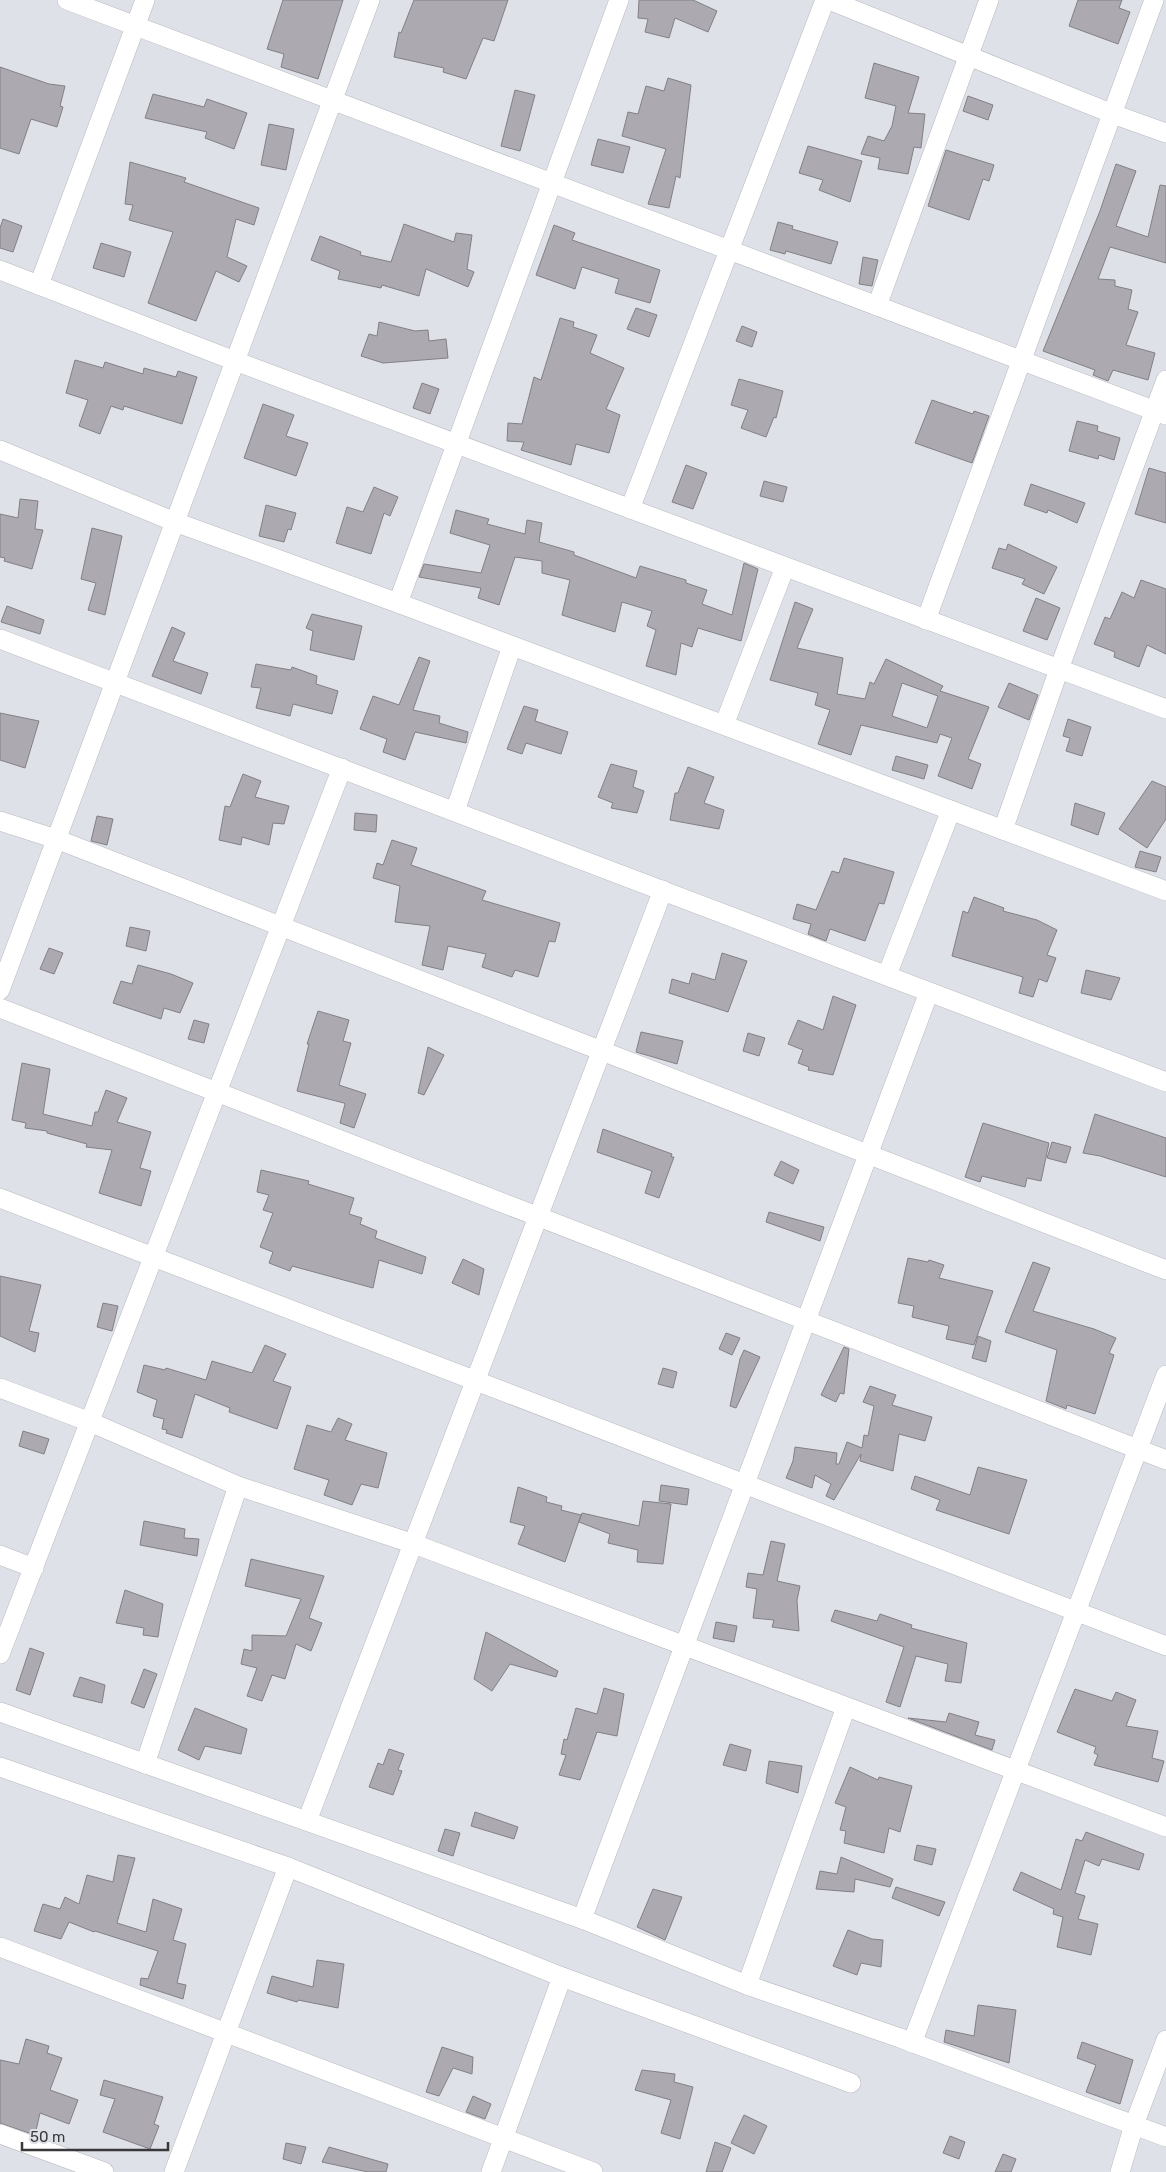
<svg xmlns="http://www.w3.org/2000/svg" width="1166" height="2172" font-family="Rubik,sans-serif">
  <rect width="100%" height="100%" fill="#dee1e7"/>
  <g fill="#acaab0" stroke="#828086" fill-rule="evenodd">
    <polygon points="283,0 343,0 318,79 281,67 284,54 267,49"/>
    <polygon points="414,0 508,0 494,41 483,38 466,79 443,72 444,68 394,57 399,32 401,33"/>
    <polygon points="639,0 693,0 717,11 708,32 675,18 669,38 645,32 648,19 638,18"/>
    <polygon points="1078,0 1122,0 1119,8 1130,12 1118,44 1069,26"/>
    <polygon points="874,63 919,77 908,113 925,114 921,148 914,147 908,174 878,169 880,158 861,154 868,136 884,141 892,126 896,106 865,98"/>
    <polygon points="0,67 49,84 65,86 60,106 63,107 57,127 31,119 19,154 0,148"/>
    <polygon points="668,78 691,85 680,178 676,176 669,208 648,204 666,149 622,136 628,112 638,114 646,86 664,91"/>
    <polygon points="515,90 535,95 520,151 501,146"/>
    <polygon points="153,94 204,107 207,99 247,113 234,149 205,138 207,132 145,118"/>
    <polygon points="968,96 993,105 988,120 963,111"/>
    <polygon points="269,124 294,129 286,170 261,165"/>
    <polygon points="598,139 630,147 623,173 591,165"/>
    <polygon points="808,146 862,161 850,202 819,190 823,180 799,173"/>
    <polygon points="946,150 994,165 989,181 983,179 969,220 928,206"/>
    <polygon points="130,162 186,178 184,182 259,208 254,225 236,219 227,257 247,266 239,282 216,271 196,321 148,303 173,232 129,220 133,205 125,204"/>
    <polygon points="1116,164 1136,171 1116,226 1148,237 1160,185 1166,186 1166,263 1110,247 1098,279 1115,280 1115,286 1132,290 1128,309 1138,312 1126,345 1155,353 1148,380 1113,370 1108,381 1093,375 1095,370 1043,351 1100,211"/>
    <polygon points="3,219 22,226 13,252 0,248 0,228"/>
    <polygon points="778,222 793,226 792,229 838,242 831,264 786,251 785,254 770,250"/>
    <polygon points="404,224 454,242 456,233 472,235 467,269 474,272 468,287 426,269 419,296 382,285 381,288 338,279 340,271 311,260 320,236 361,252 360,255 391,262"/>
    <polygon points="554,225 575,233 572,240 660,270 650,303 615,293 619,279 582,267 575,289 536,275"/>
    <polygon points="101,243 131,252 124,277 93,268"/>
    <polygon points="863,257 878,260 872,286 859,284"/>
    <polygon points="636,308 657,315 649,337 627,329"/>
    <polygon points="560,318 574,322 573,327 597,335 590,353 624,368 606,409 620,415 609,453 576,444 571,465 521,450 524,442 507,441 508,423 522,424 534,377 541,380"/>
    <polygon points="379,322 415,331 428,330 429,341 446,339 448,358 383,363 361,356 369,334 377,336"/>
    <polygon points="742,326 757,332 752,347 736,341"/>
    <polygon points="75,360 103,368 105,362 143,374 144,368 176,377 178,371 197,377 182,424 124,406 123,410 111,406 100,434 79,426 88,400 66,393"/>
    <polygon points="739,379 783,391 776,418 774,417 766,437 741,428 748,410 731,405"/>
    <polygon points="422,383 439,389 430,414 413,408"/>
    <polygon points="932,400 973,414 974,411 989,416 972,463 915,443"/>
    <polygon points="263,404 294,415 286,436 308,443 296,476 244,458"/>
    <polygon points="1077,421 1098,426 1097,431 1120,438 1114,460 1099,455 1098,459 1069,451"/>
    <polygon points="686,465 707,473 693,509 672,502"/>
    <polygon points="1149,468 1166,473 1166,523 1135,514"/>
    <polygon points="764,481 787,487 783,502 760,496"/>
    <polygon points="1031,484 1085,503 1077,523 1048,510 1047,513 1024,505"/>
    <polygon points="374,487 398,497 390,516 384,513 371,554 336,543 347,507 363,512"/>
    <polygon points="20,499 38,501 35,529 43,530 32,569 4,561 5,558 0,557 0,514 18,518"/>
    <polygon points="266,505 296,513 291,530 288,529 284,542 259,536"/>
    <polygon points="456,510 489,519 487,524 525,534 527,520 542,523 539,542 574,552 574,555 636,578 640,566 686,580 686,583 707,590 702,604 732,615 744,563 758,569 741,641 698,628 692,647 681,643 676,675 646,666 656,630 647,626 652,611 622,602 615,632 562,615 570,580 542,573 542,561 515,557 499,605 478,598 481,588 419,577 424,564 481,573 490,545 450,533"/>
    <polygon points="92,528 122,536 105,615 88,610 96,583 81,579"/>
    <polygon points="1008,544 1057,567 1044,594 1022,584 1025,579 992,568 999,548 1006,550"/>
    <polygon points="1141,580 1166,589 1166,654 1147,645 1139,667 1114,657 1115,652 1094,644 1105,617 1110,619 1122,592 1134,598"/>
    <polygon points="1036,598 1060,608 1047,640 1023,631"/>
    <path d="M 795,602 L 813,609 L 797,648 L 843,658 L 837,694 L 865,699 L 870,682 L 874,684 L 886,659 L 943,686 L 940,691 L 989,707 L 968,759 L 981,764 L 972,789 L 938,776 L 952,738 L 940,734 L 937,743 L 861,725 L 851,755 L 818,744 L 830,710 L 815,705 L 818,693 L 770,680 ZM 902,683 L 938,696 L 927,728 L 892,716 Z"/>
    <polygon points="7,606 44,620 40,634 1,622"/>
    <polygon points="312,614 362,626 354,660 310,650 313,631 306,628"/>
    <polygon points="172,627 185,633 173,661 208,673 201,694 152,676"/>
    <polygon points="419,657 430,661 413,710 440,716 439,723 468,732 466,743 415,732 405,760 383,752 387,739 360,729 373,696 399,705"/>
    <polygon points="256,664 291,670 292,667 317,676 316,684 338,691 332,714 293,704 290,716 256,708 261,688 251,687"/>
    <polygon points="1009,683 1038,695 1029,720 998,707"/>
    <polygon points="524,706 538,710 535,721 568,732 561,754 526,743 522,754 507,749"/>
    <polygon points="0,713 39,721 25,768 0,760"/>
    <polygon points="1068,719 1091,727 1082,756 1066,751 1070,738 1063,736"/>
    <polygon points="896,756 928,765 924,779 892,770"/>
    <polygon points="611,764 637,771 633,787 644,791 637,813 611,808 613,803 598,797"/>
    <polygon points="688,767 714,777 704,803 724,810 719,829 670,820 675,793 678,793"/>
    <polygon points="243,774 261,781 255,797 289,806 284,824 273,823 269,845 242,837 241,845 219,840 225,806 230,807"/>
    <polygon points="1152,781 1166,787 1166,819 1147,848 1119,829"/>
    <polygon points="1075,803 1105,813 1098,835 1071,825"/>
    <polygon points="355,813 377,815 376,832 354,830"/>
    <polygon points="97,816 113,819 107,845 91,841"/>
    <polygon points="392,840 417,848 411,865 486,891 482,900 560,923 555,942 549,941 538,977 515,970 512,977 482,967 486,954 448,946 443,970 422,965 430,926 395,922 400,886 373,878 377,863 383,865"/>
    <polygon points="1140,851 1161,857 1156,872 1135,867"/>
    <polygon points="844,858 894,872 884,904 879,903 865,941 830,929 826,941 808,934 811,924 793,919 797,904 816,910 832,871 839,873"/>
    <polygon points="974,897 1004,908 1003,911 1037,920 1057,930 1047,955 1056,958 1047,982 1039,979 1033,997 1019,993 1023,977 952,956 963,911 968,913"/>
    <polygon points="130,927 150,931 146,951 126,946"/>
    <polygon points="49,948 63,953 54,974 40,969"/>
    <polygon points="722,953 747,961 728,1012 669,993 672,979 689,984 692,973 715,980"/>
    <polygon points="138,965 171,974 193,983 180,1013 164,1008 161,1019 113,1003 121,981 132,984"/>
    <polygon points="1086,970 1120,978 1111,1000 1081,993"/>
    <polygon points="833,996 856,1005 833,1075 808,1070 809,1067 798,1063 803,1050 788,1044 798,1020 823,1030"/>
    <polygon points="318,1011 349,1020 343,1041 351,1043 339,1085 366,1094 354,1128 340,1123 345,1104 344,1103 297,1091 309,1044 307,1044"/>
    <polygon points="194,1020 209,1024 204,1043 188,1039"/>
    <polygon points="641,1032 683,1041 677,1064 636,1052"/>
    <polygon points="748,1033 765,1038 759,1056 743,1051"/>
    <polygon points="428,1047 444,1055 424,1095 418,1093"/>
    <polygon points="22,1063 50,1069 43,1114 92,1126 95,1112 98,1112 106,1090 127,1098 117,1122 151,1132 140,1168 151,1171 141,1206 99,1193 112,1150 86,1147 87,1144 47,1133 47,1131 25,1128 26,1123 12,1120"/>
    <polygon points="1095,1114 1166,1138 1166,1177 1100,1156 1083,1153"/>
    <polygon points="983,1123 1049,1143 1041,1181 1027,1178 1025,1187 982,1176 980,1182 965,1177"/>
    <polygon points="603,1129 672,1154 671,1157 674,1157 659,1198 645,1193 652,1171 597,1152"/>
    <polygon points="1052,1142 1071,1147 1066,1163 1047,1158"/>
    <polygon points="781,1161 799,1170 793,1184 774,1175"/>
    <polygon points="261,1170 309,1181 308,1184 354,1198 349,1214 362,1218 360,1224 377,1231 375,1238 426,1257 422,1274 379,1260 373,1288 292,1266 290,1271 269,1263 273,1252 260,1247 273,1213 263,1210 269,1195 257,1192"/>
    <polygon points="769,1212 824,1227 820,1241 766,1222"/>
    <polygon points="908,1258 928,1262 929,1260 944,1265 939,1278 993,1291 974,1345 946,1339 949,1326 912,1317 914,1306 898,1303"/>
    <polygon points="463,1259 484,1269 479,1295 452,1283"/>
    <polygon points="1033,1262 1050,1268 1033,1311 1094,1329 1116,1338 1109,1353 1114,1355 1095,1414 1067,1405 1066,1409 1064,1408 1046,1401 1057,1350 1005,1332"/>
    <polygon points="0,1276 41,1285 29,1331 39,1333 35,1352 0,1336"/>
    <polygon points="103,1303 118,1306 112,1331 97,1327"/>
    <polygon points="726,1333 740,1338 732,1355 719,1349"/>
    <polygon points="978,1336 991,1341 986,1362 972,1358"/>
    <polygon points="265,1345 286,1354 273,1381 291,1387 277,1429 229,1412 230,1408 195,1394 182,1438 166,1433 167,1430 162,1429 164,1419 153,1416 157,1400 137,1392 144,1365 165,1370 166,1368 206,1380 212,1361 252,1373"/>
    <polygon points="844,1347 849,1349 844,1394 840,1393 836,1402 821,1395"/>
    <polygon points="744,1350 760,1357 736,1408 730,1406 740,1359"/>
    <polygon points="663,1368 677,1372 673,1388 658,1384"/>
    <polygon points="870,1386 896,1395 892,1405 932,1417 925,1441 899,1434 893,1471 860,1461 861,1454 834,1500 826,1496 831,1484 815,1475 812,1488 786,1478 793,1461 795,1447 837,1453 836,1464 839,1464 847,1442 862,1448 864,1435 868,1436 874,1406 863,1402"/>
    <polygon points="338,1418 352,1424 345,1440 387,1453 378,1488 361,1484 352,1505 324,1495 329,1480 294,1469 307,1425 331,1432"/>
    <polygon points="23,1431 49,1439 44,1454 19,1446"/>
    <polygon points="978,1467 1027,1480 1009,1534 936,1510 940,1500 911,1489 915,1476 970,1495"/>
    <polygon points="661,1485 689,1489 687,1505 659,1501"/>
    <polygon points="518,1487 547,1497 546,1502 562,1506 561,1510 581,1515 565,1562 518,1544 525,1526 510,1522"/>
    <polygon points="643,1501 671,1504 663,1564 637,1562 638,1550 608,1543 610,1534 579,1522 582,1513 639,1526"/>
    <polygon points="144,1521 185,1529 184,1538 199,1539 197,1556 140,1545"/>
    <polygon points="771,1541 785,1544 777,1581 800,1586 797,1600 799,1631 772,1627 774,1620 753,1618 757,1589 746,1587 748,1573 763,1575"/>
    <polygon points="251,1559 324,1576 309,1618 322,1623 311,1651 296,1644 285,1679 272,1675 262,1701 247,1696 257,1668 241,1664 244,1649 252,1651 252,1635 286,1636 301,1599 245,1586"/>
    <polygon points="125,1590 163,1604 158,1637 143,1635 144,1628 116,1623"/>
    <polygon points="835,1610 877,1621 880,1614 912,1625 911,1628 967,1643 961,1683 945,1681 948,1664 916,1656 900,1707 886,1702 904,1647 831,1621"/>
    <polygon points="716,1622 737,1626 734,1642 713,1638"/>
    <polygon points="486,1632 558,1671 556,1677 510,1664 492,1691 474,1679"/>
    <polygon points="30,1648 44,1653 30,1695 16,1690"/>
    <polygon points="144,1669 157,1674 144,1708 131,1703"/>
    <polygon points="80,1677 105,1685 102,1703 73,1696"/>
    <polygon points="604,1688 624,1694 617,1736 597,1732 580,1780 559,1775 566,1755 561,1754 564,1739 567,1740 576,1708 597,1714"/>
    <polygon points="1075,1689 1112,1701 1116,1692 1136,1700 1126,1726 1158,1731 1152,1758 1164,1761 1158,1782 1094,1765 1098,1755 1094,1753 1096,1747 1057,1732"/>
    <polygon points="195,1708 247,1729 241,1754 205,1746 199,1760 178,1750"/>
    <polygon points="949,1713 979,1722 975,1735 995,1740 992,1750 908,1718 946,1722"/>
    <polygon points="730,1744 751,1750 746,1771 723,1765"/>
    <polygon points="389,1749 404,1754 398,1770 402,1771 393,1795 369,1787 378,1763 383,1765"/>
    <polygon points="769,1761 802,1766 798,1793 766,1783"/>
    <polygon points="850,1767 878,1780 879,1777 912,1786 900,1832 889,1828 884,1853 844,1843 846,1831 840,1830 846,1807 835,1803"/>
    <polygon points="475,1812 518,1827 514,1839 471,1826"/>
    <polygon points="445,1829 460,1833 453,1856 438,1851"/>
    <polygon points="1086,1832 1144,1854 1139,1870 1102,1859 1099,1866 1085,1860 1075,1893 1085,1896 1078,1919 1098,1924 1091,1955 1057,1947 1063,1917 1053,1914 1054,1909 1013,1890 1021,1872 1061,1890 1076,1839 1082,1841"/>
    <polygon points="917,1845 936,1849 932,1865 914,1860"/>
    <polygon points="118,1855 135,1858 117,1923 146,1932 153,1899 182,1909 173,1940 186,1944 177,1983 186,1985 183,1999 140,1985 141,1978 148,1979 158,1951 95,1931 94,1932 69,1922 61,1939 34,1931 43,1904 60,1909 65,1897 79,1904 87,1875 113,1882"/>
    <polygon points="841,1857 893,1879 890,1887 855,1879 854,1892 816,1889 820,1871 837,1874"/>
    <polygon points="896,1887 945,1902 939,1916 892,1898"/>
    <polygon points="653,1889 682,1897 665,1940 637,1927"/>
    <polygon points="848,1930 872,1939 883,1940 881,1967 861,1963 857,1975 833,1966"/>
    <polygon points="317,1960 344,1964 338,2008 298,2000 297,2002 267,1993 272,1976 313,1987"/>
    <polygon points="978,2005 1016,2010 1009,2063 944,2042 946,2030 974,2036"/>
    <polygon points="26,2039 49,2046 47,2053 62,2058 50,2090 78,2100 69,2124 40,2113 35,2135 0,2123 0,2060 19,2064"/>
    <polygon points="1082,2042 1133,2060 1120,2104 1086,2092 1096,2065 1077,2058"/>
    <polygon points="442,2047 473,2057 472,2074 453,2068 439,2096 426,2092"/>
    <polygon points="642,2070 675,2074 674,2082 693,2087 680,2139 661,2133 671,2100 635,2090"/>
    <polygon points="104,2080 163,2097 154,2124 159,2126 150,2149 103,2132 115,2099 100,2095"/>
    <polygon points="473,2096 491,2104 485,2119 466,2112"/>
    <polygon points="744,2115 767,2126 754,2154 731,2143"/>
    <polygon points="950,2136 965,2142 959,2159 943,2153"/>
    <polygon points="715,2142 731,2148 722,2172 706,2172"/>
    <polygon points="286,2143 306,2147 301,2164 283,2159"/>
    <polygon points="329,2147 388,2164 386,2172 368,2172 322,2162"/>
    <polygon points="1003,2154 1016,2159 1011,2172 995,2172"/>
  </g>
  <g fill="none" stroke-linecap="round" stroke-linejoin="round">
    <g stroke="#b8b9c0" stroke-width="20">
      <g id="minor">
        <polyline points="67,0 1166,415"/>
        <polyline points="829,0 1113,114 1166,133"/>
        <polyline points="0,270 235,361 1166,709"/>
        <polyline points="39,285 145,0"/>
        <polyline points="877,306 989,0"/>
        <polyline points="0,450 175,522 398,603 1166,891"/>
        <polyline points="630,509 825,0"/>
        <polyline points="398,603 619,0"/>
        <polyline points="926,620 1154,0"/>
        <polyline points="0,639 1166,1082"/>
        <polyline points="724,725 785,567"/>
        <polyline points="455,811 512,646"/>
        <polyline points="0,821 56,839 1166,1270"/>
        <polyline points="1003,830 1059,669 1166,380"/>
        <polyline points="887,975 951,810"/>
        <polyline points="0,990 370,0"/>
        <polyline points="0,1008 1166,1460"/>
        <polyline points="0,1198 1166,1646"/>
        <polyline points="0,1388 90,1422 238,1486 414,1544 1166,1827"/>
        <polyline points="0,1555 34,1568"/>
        <polyline points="0,1654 342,768"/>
        <polyline points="0,1712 582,1919 747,1985 900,2038 1166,2137"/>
        <polyline points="145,1764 238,1486"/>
        <polyline points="0,1767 288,1867 562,1977 851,2083"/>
        <polyline points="307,1821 663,890"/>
        <polyline points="582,1919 929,992"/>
        <polyline points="0,1947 593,2172"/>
        <polyline points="747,1985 846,1707"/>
        <polyline points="912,2043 1166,1375"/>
        <polyline points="0,2134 104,2172"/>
        <polyline points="174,2172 288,1867"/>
        <polyline points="491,2172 562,1977"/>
        <polyline points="1120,2172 1134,2125 1166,2040"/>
      </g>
    </g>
    <use href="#minor" stroke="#fff" stroke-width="19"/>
  </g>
  <path d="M22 2142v8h146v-8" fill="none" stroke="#39393c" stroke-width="2.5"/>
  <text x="30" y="2142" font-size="15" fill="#39393c" stroke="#dee1e7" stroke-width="4" paint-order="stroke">50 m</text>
</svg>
